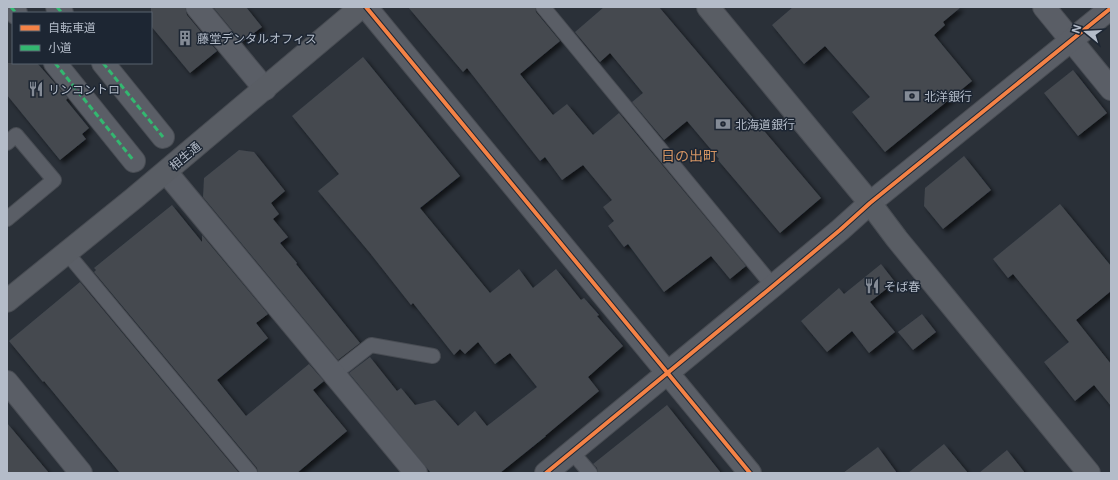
<svg xmlns="http://www.w3.org/2000/svg" width="1118" height="480" font-family="Inter,'Noto Sans JP',sans-serif">
  <defs>
    <filter id="shadow"><feDropShadow dx="3.5" dy="3.5" stdDeviation="2" flood-color="#0009"/></filter>
  </defs>
  <rect width="100%" height="100%" fill="#2a3038"/>
  <g fill="#444950" filter="url(#shadow)">
    <polygon points="151,7 185,7 187,15 217,51 190,73 151,26"/>
    <polygon points="213,7 246,7 262,27 242,42"/>
    <polygon points="408,7 535,7 536,12 560,41 520,74 553,115 567,104 593,135 619,113 746,266 730,279 711,256 664,292 628,244 624,247 608,226 614,221 603,207 612,200 583,165 562,180 545,157 540,161 467,68 463,72"/>
    <polygon points="604,7 659,7 821,198 780,233 718,160 719,159 687,121 664,140 632,102 643,93 610,53 600,62 575,32"/>
    <polygon points="793,7 961,7 943,22 945,25 934,35 972,81 885,152 852,112 870,97 825,46 804,64 772,25"/>
    <polygon points="363,57 460,176 420,208 490,293 519,269 533,288 556,269 581,300 584,298 599,315 597,316 623,346 588,377 599,391 545,436 546,436 500,473 431,473 349,373 370,357 397,391 401,388 415,405 435,400 458,426 475,411 487,426 537,387 510,353 495,364 478,342 465,354 460,349 454,355 413,303 411,305 370,253 318,191 339,174 292,116"/>
    <polygon points="7,63 37,63 68,98 66,100 89,128 82,134 86,139 60,160 7,95"/>
    <polygon points="1073,70 1107,113 1078,136 1044,93"/>
    <polygon points="239,150 254,152 285,191 271,203 279,214 273,219 288,237 280,243 297,263 296,264 360,343 338,360 203,197 204,178"/>
    <polygon points="964,156 991,190 943,229 924,206 925,188"/>
    <polygon points="1060,204 1111,266 1111,291 1076,320 1111,364 1111,406 1094,385 1075,401 1044,362 1069,342 1013,274 1008,278 993,259"/>
    <polygon points="172,205 202,242 202,235 268,314 256,323 268,338 217,380 246,416 309,364 324,381 313,390 347,431 297,473 258,473 257,468 94,272 96,270 94,268"/>
    <polygon points="881,264 895,282 870,302 895,332 869,353 852,331 827,352 801,321 839,288 844,294"/>
    <polygon points="80,282 239,473 120,473 44,381 43,382 9,341"/>
    <polygon points="922,314 936,332 913,350 898,332"/>
    <polygon points="667,405 721,473 598,473 597,468 593,464"/>
    <polygon points="7,423 49,473 7,473"/>
    <polygon points="944,444 968,473 908,473"/>
    <polygon points="878,447 897,473 843,473"/>
    <polygon points="1007,450 1025,473 979,473"/>
  </g>
  <g fill="none" stroke-linecap="round" stroke-linejoin="round">
    <g stroke="#484c53" stroke-width="16">
      <g id="lane">
        <polyline points="543,7 773,286"/>
        <polyline points="7,143 16,135 54,180 7,219"/>
        <polyline points="67,253 250,473"/>
        <polyline points="334,374 371,345 433,356"/>
        <polyline points="572,452 590,473"/>
      </g>
    </g>
    <g stroke="#484c53" stroke-width="24">
      <g id="street">
        <polyline points="11,7 16,13"/>
        <polyline points="57,7 62,13"/>
        <polyline points="197,7 265,89"/>
        <polyline points="366,7 750,473"/>
        <polyline points="1044,7 1111,89"/>
        <polyline points="55,63 134,161"/>
        <polyline points="103,63 163,137"/>
        <polyline points="166,172 416,473"/>
        <polyline points="7,382 81,473"/>
        <polyline points="546,473 773,286 840,230 870,203 1111,8"/>
      </g>
    </g>
    <g stroke="#484c53" stroke-width="24">
      <g id="secondary">
        <polyline points="708,7 870,203 897,239 1089,473"/>
        <polyline points="7,301 133,199 361,7"/>
      </g>
    </g>
    <use href="#lane" stroke="#5a5e66" stroke-width="14"/>
    <use href="#street" stroke="#5a5e66" stroke-width="22"/>
    <use href="#secondary" stroke="#595d64" stroke-width="22"/>
    <g stroke="#33b770" stroke-width="3" stroke-dasharray="6 3" stroke-linecap="butt">
      <polyline points="11,7 16,13"/>
      <polyline points="57,7 62,13"/>
      <polyline points="55,63 134,161"/>
      <polyline points="103,63 163,137"/>
    </g>
    <g stroke="#1d2633" stroke-width="6">
      <g id="cycleway">
        <polyline points="366,7 750,473"/>
        <polyline points="546,473 773,286 840,230 870,203 1111,8"/>
      </g>
    </g>
    <use href="#cycleway" stroke="#f48246" stroke-width="4"/>
  </g>
  <defs>
    <g id="building-bare" transform="scale(1.2)"><path d="M-4-6H4V6H1V3H-1V6H-4ZM-2.5-4.3h1.7v1.8h-1.7ZM.8-4.3h1.7v1.8H.8ZM-2.5-1h1.7V.8h-1.7ZM.8-1h1.7V.8H.8Z" fill="#848b96" stroke="#1d2633" stroke-width="2.5" paint-order="stroke"/></g>
    <g id="restaurant-bare" transform="scale(1.2)"><path d="M-5-6h1v4h1v-4h1v4h1v-4h1v5L-1.5 .5V6h-2V.5L-5-1ZM5-6V6H3V1.5H1.5Q1.5-4 5-6Z" fill="#848b96" stroke="#1d2633" stroke-width="2.5" paint-order="stroke"/></g>
    <g id="bank-bare" transform="scale(1.2)"><path d="M-6-4H6V4H-6ZM0-2.3a2.3 2.3 0 1 0 0 4.6a2.3 2.3 0 1 0 0-4.6Z" fill="#848b96" stroke="#1d2633" stroke-width="2.5" paint-order="stroke"/></g>
  </defs>
  <g fill-rule="evenodd">
    <use href="#building-bare" x="185" y="38"/>
    <use href="#restaurant-bare" x="36" y="89"/>
    <use href="#bank-bare" x="912" y="96"/>
    <use href="#bank-bare" x="723" y="124"/>
    <use href="#restaurant-bare" x="872" y="286"/>
  </g>
  <g text-anchor="middle" dominant-baseline="central" stroke-width="3" stroke-linejoin="round" paint-order="stroke">
    <g font-size="12" fill="#b4bcc9" stroke="#1d2633" text-anchor="start">
      <text x="197" y="38">藤堂デンタルオフィス</text>
      <text x="48" y="89">リンコントロ</text>
      <text x="924" y="96">北洋銀行</text>
      <text x="735" y="124">北海道銀行</text>
      <text x="884" y="286">そば春</text>
    </g>
    <g font-size="12" fill="#b4bcc9" stroke="#1d2633">
      <text transform="translate(185 156) rotate(-40)">相生通</text>
    </g>
    <g font-size="14" fill="#d59563" stroke="#1d2633">
      <text x="689" y="155">日の出町</text>
    </g>
  </g>
  <rect width="1118" height="480" fill="none" stroke="#b4bcc9" stroke-width="16"/>
  <rect x="12" y="12" width="140" height="52" fill="#1d2633" stroke="#59626f"/>
  <rect x="20" y="25" width="20" height="6" fill="#f48246" stroke="#59626f"/>
  <text x="48" y="32" font-size="12" fill="#b4bcc9">自転車道</text>
  <rect x="20" y="45" width="20" height="6" fill="#33b770" stroke="#59626f"/>
  <text x="48" y="52" font-size="12" fill="#b4bcc9">小道</text>
  <g transform="translate(1086 32) rotate(288)" stroke="#1d2633" stroke-width="3" paint-order="stroke">
  <path d="M0-3L7 15L0 10L-7 15Z" fill="#b4bcc9"/>
  <text y="-6" font-size="11" font-weight="bold" text-anchor="middle" fill="#b4bcc9">N</text>
  </g>
</svg>
